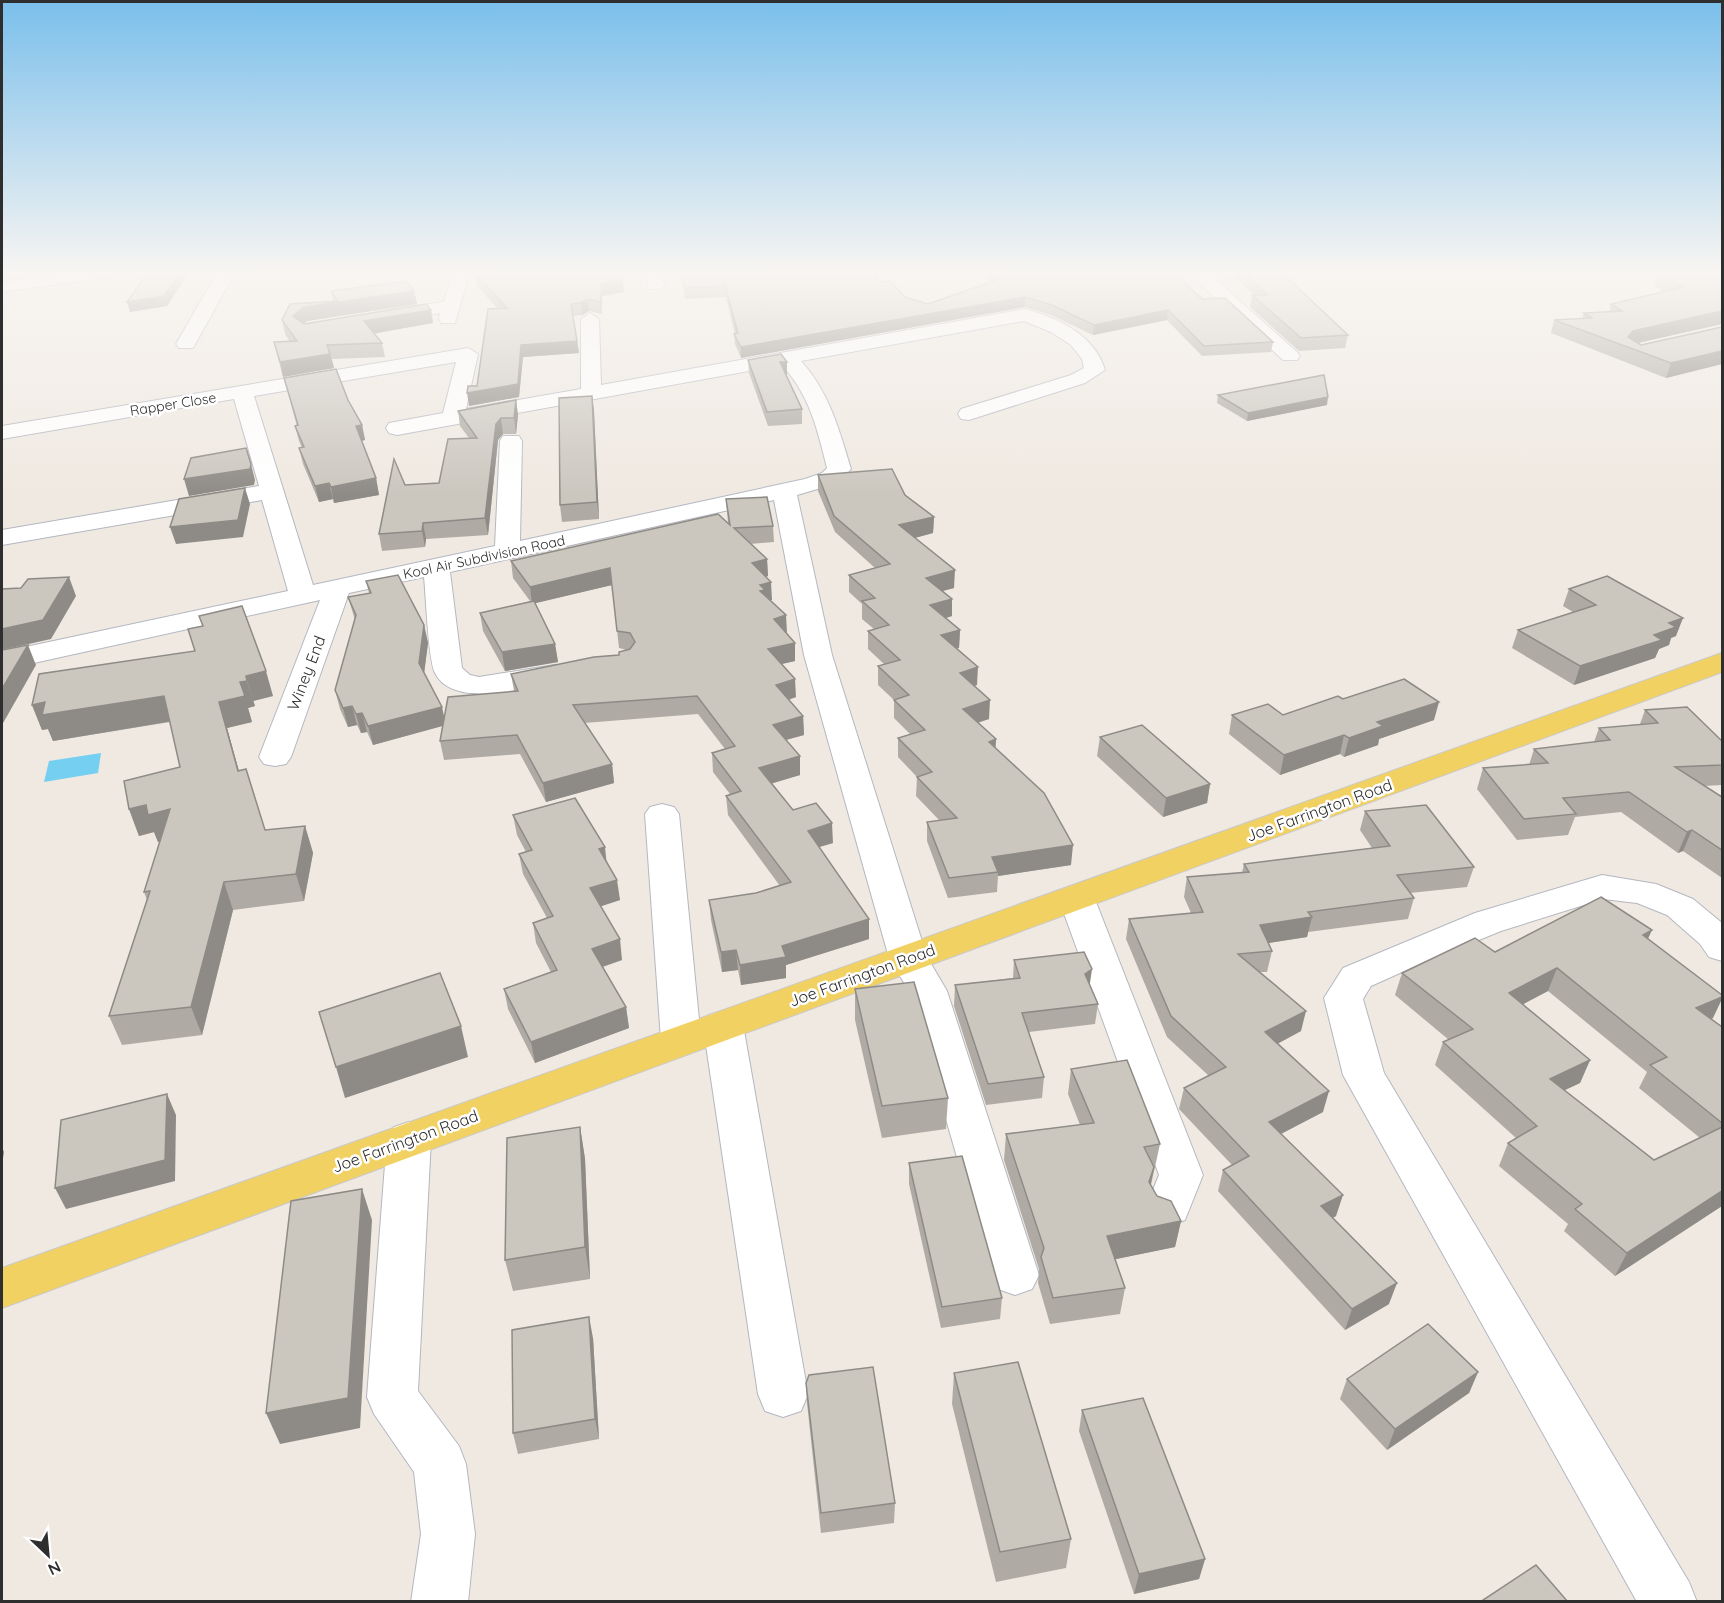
<svg xmlns="http://www.w3.org/2000/svg" width="1724" height="1603" font-family="Quicksand,sans-serif">
  <rect width="100%" height="100%" fill="#efe9e1"/>
  <polygon fill="#75cff0" points="101,753 98,773 44,782 49,761"/>
  <g fill="none" stroke-linecap="round" stroke-linejoin="round">
    <g stroke="#b4b7c1" stroke-width="2">
      <g id="minor">
        <polygon points="81,271 127,271 118,276 2,292 2,282"/>
        <polygon points="218,271 236,271 193,348 179,348 176,344"/>
        <polygon points="453,271 470,271 455,323 441,323 439,319 440,313 388,322 379,316 388,310 444,302"/>
        <polygon points="646,271 662,271 664,285 661,289 649,289"/>
        <polygon points="1205,271 1234,271 1232,275 1216,280 1297,352 1300,356 1297,360 1283,360 1200,284 1197,280"/>
        <path d="M 1025,309 C 1058,318 1095,335 1105,370 L 1085,383 L 969,420 L 961,419 L 958,414 L 961,409 L 1071,375 L 1084,368 L 1082,359 L 1071,345 L 1051,332 L 1024,321 L 801,361 C 829,392 839,429 851,469 L 838,483 L 797,495 L 832,655 L 927,957 L 947,991 L 1039,1275 L 1032,1289 L 1015,1295 L 998,1289 L 991,1275 L 909,991 L 889,958 L 804,655 L 774,500 L 450,572 L 462,668 L 470,675 L 479,677 L 555,665 L 565,668 L 570,674 L 565,680 L 555,683 C 524,688 453,709 435,673 C 428,660 426,595 424,577 L 349,593 L 291,757 L 286,764 L 275,766 L 264,764 L 259,757 L 320,600 L 2,670 L 2,652 L 288,591 L 262,500 L 2,545 L 2,530 L 259,486 L 234,399 L 2,439 L 2,426 L 468,348 L 478,354 L 466,409 L 581,389 L 581,319 L 590,313 L 599,319 L 601,385 ZM 456,362 L 443,413 L 389,423 L 386,428 L 389,433 L 397,435 L 782,365 C 810,396 817,428 827,468 L 822,473 L 805,479 L 520,541 L 522,441 L 519,436 L 503,436 L 500,441 L 495,546 L 313,585 L 254,396 Z"/>
        <polygon points="662,804 674,807 679,814 701,1040 695,1050 681,1055 667,1050 661,1040 645,814 650,807"/>
        <polygon points="1602,875 1656,884 1693,899 1722,923 1722,961 1709,957 1700,944 1667,915 1637,903 1603,899 1501,931 1420,964 1371,986 1363,999 1384,1073 1689,1582 1697,1602 1637,1602 1343,1075 1324,998 1343,968 1475,913"/>
        <polygon points="1076,885 1089,889 1094,897 1203,1175 1185,1220 1169,1226 1153,1220 1146,1207 1159,1175 1058,897 1063,889"/>
        <polygon points="723,1011 737,1015 743,1025 808,1394 801,1411 783,1417 765,1411 758,1394 703,1025 709,1015"/>
        <polygon points="409,1122 424,1127 431,1139 418,1391 459,1446 466,1464 475,1534 468,1602 411,1602 421,1534 414,1472 374,1414 367,1397 387,1139 394,1127"/>
      </g>
    </g>
    <g stroke="#c9c9c9" stroke-width="2">
      <polygon id="major" points="1722,653 1722,672 2,1308 2,1268"/>
    </g>
    <use href="#minor" fill="#fff" fill-rule="evenodd"/>
    <use href="#major" fill="#f2d163" fill-rule="evenodd"/>
  </g>
  <g fill="#afaba4" fill-rule="evenodd">
    <polygon points="681,271 720,271 752,277 801,276 801,271 876,271 878,282 905,297 928,304 991,282 978,271 1173,271 1202,299 1273,342 1271,352 1202,356 1167,320 1093,335 1051,315 1025,307 741,358 735,344 734,334 735,334 726,297 685,299"/>
    <polygon points="1235,271 1280,271 1348,335 1345,348 1299,351 1250,307 1252,295 1254,295 1234,276"/>
    <polygon points="1722,271 1722,325 1722,324 1637,343 1641,345 1722,327 1722,364 1666,378 1551,333 1554,320 1582,319 1584,313 1609,312 1611,304 1664,292 1654,286 1658,273"/>
    <polygon points="476,274 624,292 602,296 602,314 589,311 582,315 573,316 579,353 523,357 519,397 469,406 477,386 498,309 477,286"/>
    <polygon points="331,291 414,291 417,304 307,321 304,323 431,310 433,323 374,333 382,343 385,357 332,359 334,368 283,377 274,342 290,342 285,334 282,320 333,301"/>
    <polygon points="748,360 787,362 787,375 786,375 802,409 802,424 768,426 749,373"/>
    <polygon points="284,378 348,400 362,425 365,440 362,441 376,478 379,495 334,503 333,499 319,502 303,464 299,448 302,448 299,441 295,426 297,426"/>
    <polygon points="1218,395 1327,405 1247,421 1217,403"/>
    <polygon points="592,396 594,411 599,519 562,522 560,505"/>
    <polygon points="516,400 518,415 516,434 503,434 498,440 488,535 426,539 425,547 382,551 379,534 405,485 439,483 469,438 460,426 458,411"/>
    <polygon points="818,475 905,495 934,517 933,533 915,538 954,588 943,591 952,599 952,616 946,618 960,630 959,648 956,648 977,685 974,686 989,719 978,723 996,739 995,748 1071,865 998,876 997,892 948,898 927,841 927,822 939,820 916,796 917,777 898,757 898,738 910,734 894,718 894,700 878,685 878,666 884,664 868,649 868,631 874,629 862,619 862,604 849,592 849,575 875,568 835,532 818,491"/>
    <polygon points="726,499 773,526 774,542 750,544 767,559 768,576 766,577 772,600 770,600 787,633 795,661 781,664 796,697 789,700 803,716 804,735 786,740 800,756 800,775 772,783 793,810 833,843 819,847 869,939 786,965 786,978 741,985 738,970 722,972 711,920 709,900 756,893 780,886 728,815 726,796 730,794 713,772 712,753 725,749 698,714 584,723 612,764 614,783 546,802 520,754 444,760 440,741 442,726 373,745 367,732 361,733 357,725 348,727 340,709 335,690 355,620 348,597 369,593 366,581 424,625 428,643 424,673 444,717 514,691 511,674 619,655 627,650 619,648 612,585 535,603 555,644 558,662 505,671 483,631 480,613 530,601 513,578 511,561 728,523"/>
    <polygon points="1569,589 1676,636 1671,638 1669,645 1659,649 1655,658 1574,685 1512,648 1518,630 1573,612 1563,606"/>
    <polygon points="188,629 273,696 253,701 255,706 248,708 252,722 227,728 239,771 265,830 305,826 313,853 304,901 233,910 202,1035 122,1045 109,1016 147,900 144,892 160,841 158,842 154,832 139,836 129,809 180,767 170,722 53,741 48,729 42,730 32,705 195,651"/>
    <polygon points="1343,699 1434,720 1379,739 1378,745 1344,757 1340,754 1280,775 1229,734 1232,715 1283,715"/>
    <polygon points="1645,710 1722,741 1722,785 1704,786 1722,797 1722,878 1683,851 1678,853 1621,812 1575,817 1568,835 1517,840 1477,789 1483,768 1529,765 1534,749 1594,742 1599,728 1640,724"/>
    <polygon points="1100,737 1210,784 1207,803 1163,817 1097,756"/>
    <polygon points="1365,811 1474,867 1467,887 1410,893 1414,898 1408,919 1308,932 1307,937 1268,943 1272,951 1267,972 1260,972 1301,1031 1277,1044 1323,1112 1281,1134 1336,1216 1333,1218 1389,1304 1345,1330 1218,1191 1223,1170 1232,1165 1179,1109 1184,1088 1209,1076 1167,1037 1126,939 1129,919 1191,913 1184,897 1187,877 1242,873 1244,864 1372,848 1360,830"/>
    <polygon points="513,815 607,862 620,900 600,906 622,960 603,967 626,1007 629,1028 535,1063 508,1009 504,989 551,972 536,943 533,923 547,918 523,874 519,854 526,852 517,835"/>
    <path d="M 1648,939 L 1713,1018 L 1711,1019 L 1722,1027 L 1722,1207 L 1722,1206 L 1615,1276 L 1564,1231 L 1568,1224 L 1499,1166 L 1508,1143 L 1516,1138 L 1435,1065 L 1443,1042 L 1449,1040 L 1395,995 L 1402,973 L 1495,952 ZM 1548,991 L 1647,1072 L 1639,1088 L 1700,1138 L 1654,1160 L 1565,1090 L 1580,1083 L 1590,1060 L 1522,1004 Z"/>
    <polygon points="1014,960 1090,985 1098,1004 1095,1024 1029,1032 1044,1077 1042,1098 986,1105 954,1006 955,985 1013,978"/>
    <polygon points="855,989 948,1098 946,1129 882,1138 855,1020"/>
    <polygon points="1071,1069 1160,1144 1151,1185 1157,1196 1181,1221 1175,1247 1115,1259 1125,1288 1120,1314 1050,1324 1038,1283 1039,1269 1004,1160 1006,1134 1080,1125 1068,1094"/>
    <polygon points="580,1127 585,1159 590,1279 513,1291 505,1260"/>
    <polygon points="909,1163 1002,1298 1000,1319 941,1328 909,1184"/>
    <polygon points="593,1338 599,1439 518,1454 513,1433"/>
    <polygon points="1478,1372 1469,1393 1387,1450 1340,1399 1347,1379"/>
    <polygon points="954,1373 1071,1539 1066,1568 996,1582 952,1404"/>
    <polygon points="806,1383 895,1503 894,1523 821,1533 807,1403"/>
    <polygon points="1082,1410 1205,1559 1199,1579 1134,1594 1079,1431"/>
  </g>
  <g fill="#8e8b86">
    <polygon points="181,271 190,271 167,306 130,312 127,302"/>
    <polygon points="623,280 624,292 602,296 602,314 601,284"/>
    <polygon points="414,291 417,304 307,321 296,330 293,316 304,307"/>
    <polygon points="1025,297 1025,307 741,358 741,347"/>
    <polygon points="587,299 589,311 582,315 581,303"/>
    <polygon points="431,310 433,323 366,335 364,321"/>
    <polygon points="1168,310 1167,320 1093,335 1094,325"/>
    <polygon points="1722,311 1722,324 1629,345 1628,337 1633,331"/>
    <polygon points="577,341 579,353 523,357 519,397 469,406 467,393 518,384 521,345"/>
    <polygon points="1722,351 1722,364 1666,378 1671,363"/>
    <polygon points="330,354 334,368 283,377 280,362"/>
    <polygon points="780,362 787,362 787,375 781,376"/>
    <polygon points="592,396 594,411 599,519 597,502"/>
    <polygon points="1328,397 1327,405 1247,421 1248,413"/>
    <polygon points="516,400 518,415 516,434 514,418"/>
    <polygon points="501,418 503,434 498,440 488,535 485,518 496,424"/>
    <polygon points="362,425 365,440 359,441 356,426"/>
    <polygon points="251,464 255,480 254,485 189,496 184,479"/>
    <polygon points="376,478 379,495 334,503 331,487"/>
    <polygon points="329,483 333,499 319,502 315,486"/>
    <polygon points="245,488 250,504 243,537 176,544 170,527"/>
    <polygon points="934,517 933,533 899,542 899,525"/>
    <polygon points="423,523 426,539 425,547 422,531"/>
    <polygon points="767,559 768,576 753,580 752,563"/>
    <polygon points="610,568 612,585 532,604 530,587"/>
    <polygon points="955,570 954,588 926,595 926,578"/>
    <polygon points="69,577 76,596 51,639 2,650 2,629"/>
    <polygon points="771,582 772,600 765,601 761,608 760,585"/>
    <polygon points="952,599 952,616 929,623 930,605"/>
    <polygon points="786,615 787,633 774,619"/>
    <polygon points="1683,618 1676,636 1671,638 1669,645 1659,649 1655,658 1574,685 1580,666 1654,635 1669,623"/>
    <polygon points="424,625 428,643 423,682 419,663"/>
    <polygon points="960,630 959,648 940,653 941,635"/>
    <polygon points="795,643 795,661 769,667 768,649"/>
    <polygon points="555,644 558,662 505,671 502,652"/>
    <polygon points="28,645 36,665 2,725 2,689"/>
    <polygon points="978,667 977,685 959,691 960,673"/>
    <polygon points="266,671 273,696 253,701 246,676"/>
    <polygon points="795,679 796,697 777,703 776,685"/>
    <polygon points="247,681 255,706 248,708 252,722 227,728 246,797 238,771 219,702 240,682"/>
    <polygon points="164,696 173,721 53,741 48,729 42,730 32,705 45,702"/>
    <polygon points="990,700 989,719 962,727 963,709"/>
    <polygon points="1439,702 1434,720 1379,739 1378,745 1344,757 1349,738 1377,722"/>
    <polygon points="352,706 357,725 348,727 343,708"/>
    <polygon points="442,707 446,725 373,745 368,726"/>
    <polygon points="362,713 367,732 361,733 356,714"/>
    <polygon points="803,716 804,735 774,743 773,725"/>
    <polygon points="1344,735 1340,754 1280,775 1284,755"/>
    <polygon points="996,739 995,759 989,742"/>
    <polygon points="800,756 800,775 760,787 759,768"/>
    <polygon points="612,764 614,783 546,802 543,783"/>
    <polygon points="1210,784 1207,803 1163,817 1166,798"/>
    <polygon points="146,805 170,809 180,836 158,842 154,832 139,836 129,809"/>
    <polygon points="832,823 833,843 809,850 808,831"/>
    <polygon points="305,826 313,853 304,901 296,874"/>
    <polygon points="1692,830 1683,851 1678,853 1687,832"/>
    <polygon points="1073,845 1071,865 998,876 998,872 992,857"/>
    <polygon points="605,847 607,867 599,849"/>
    <polygon points="617,880 620,900 593,909 590,888"/>
    <polygon points="224,882 233,910 202,1035 191,1007"/>
    <polygon points="1312,917 1307,937 1256,945 1260,925"/>
    <polygon points="869,919 869,939 786,965 786,978 741,985 740,965 782,946"/>
    <polygon points="1652,930 1642,952 1643,935"/>
    <polygon points="620,939 622,960 595,969 592,949"/>
    <polygon points="736,950 738,970 722,972 721,952"/>
    <polygon points="1557,968 1548,991 1501,1016 1509,993"/>
    <polygon points="1092,969 1089,990 1085,974"/>
    <polygon points="1722,997 1722,999 1713,1018 1686,1031 1696,1008"/>
    <polygon points="626,1007 629,1028 535,1063 531,1042"/>
    <polygon points="1306,1011 1301,1031 1260,1053 1265,1032"/>
    <polygon points="461,1026 468,1057 345,1098 336,1067"/>
    <polygon points="1590,1060 1580,1083 1541,1101 1550,1079"/>
    <polygon points="1329,1091 1323,1112 1263,1143 1269,1122"/>
    <polygon points="167,1094 176,1115 175,1181 66,1209 55,1188"/>
    <polygon points="580,1127 585,1159 590,1279 585,1247"/>
    <polygon points="2,1147 4,1152 2,1165"/>
    <polygon points="1154,1167 1149,1193 1149,1182"/>
    <polygon points="362,1189 372,1220 360,1428 280,1444 266,1413"/>
    <polygon points="1722,1191 1722,1206 1615,1276 1627,1253"/>
    <polygon points="1343,1195 1336,1216 1315,1227 1321,1206"/>
    <polygon points="1181,1221 1175,1247 1102,1262 1107,1236"/>
    <polygon points="1397,1283 1389,1304 1345,1330 1352,1309"/>
    <polygon points="589,1317 593,1338 599,1439 595,1419"/>
    <polygon points="1478,1372 1469,1393 1387,1450 1395,1429"/>
    <polygon points="1205,1559 1199,1579 1134,1594 1139,1574"/>
  </g>
  <g fill="#cbc7bf" stroke="#8e8b86" stroke-width="1.5">
    <polygon points="149,271 181,271 164,296 127,302"/>
    <polygon points="498,271 612,271 623,280 601,284 601,302 587,299 581,303 571,304 577,341 521,345 518,384 467,393 468,386 477,386 488,309 507,308 476,274"/>
    <polygon points="682,271 720,271 725,286 684,288"/>
    <polygon points="721,271 750,271 752,277 803,276 802,271 876,271 878,282 890,281 905,297 928,304 1000,279 990,271 1173,271 1202,299 1225,298 1273,342 1204,346 1168,310 1094,325 1052,305 1025,297 741,347 734,334 738,333"/>
    <polygon points="1243,271 1280,271 1348,335 1301,338 1252,295 1267,295"/>
    <polygon points="1700,271 1722,271 1722,311 1633,331 1628,337 1641,345 1722,327 1722,351 1671,363 1554,320 1592,318 1584,313 1622,311 1611,304 1684,287 1658,273"/>
    <polygon points="406,281 414,291 304,307 293,316 304,324 426,304 431,310 364,321 382,343 327,345 330,354 280,362 274,342 297,341 282,320 290,304 338,301 331,291"/>
    <polygon points="781,354 787,362 780,362 802,409 767,412 748,360"/>
    <polygon points="336,369 348,400 362,425 356,426 376,478 331,487 329,483 315,486 299,448 304,447 295,426 298,425 284,378"/>
    <polygon points="1324,375 1328,397 1248,413 1218,395"/>
    <polygon points="592,396 597,502 560,505 559,398"/>
    <polygon points="516,400 514,418 501,418 496,424 485,518 423,523 422,531 379,534 394,459 405,485 439,483 448,439 477,438 458,411"/>
    <polygon points="246,448 251,464 250,469 184,479 191,458"/>
    <polygon points="892,469 905,495 934,517 899,525 955,570 926,578 952,599 930,605 960,630 941,635 978,667 960,673 990,700 963,709 996,739 989,742 1044,793 1073,845 992,857 998,872 949,878 927,822 957,818 917,777 932,772 898,738 925,730 894,700 909,695 878,666 900,660 868,631 889,625 862,601 875,598 849,575 890,564 834,516 818,475"/>
    <polygon points="245,488 238,520 170,527 179,499"/>
    <polygon points="767,497 773,526 734,528 767,559 752,563 771,582 760,585 765,590 760,591 786,615 774,619 795,643 768,649 795,679 776,685 803,716 773,725 800,756 759,768 793,810 816,803 832,823 808,831 869,919 782,946 786,957 740,965 736,950 721,952 709,900 756,893 791,882 726,796 741,791 712,753 735,746 697,696 573,705 612,764 543,783 517,735 440,741 448,697 518,691 511,674 594,657 619,655 619,652 630,649 635,642 630,633 617,631 610,568 530,587 511,561 718,514 730,525 726,499"/>
    <polygon points="398,575 424,625 419,663 442,707 368,726 362,713 356,714 352,706 343,708 335,690 356,615 348,597 371,593 366,581"/>
    <polygon points="1607,576 1683,618 1669,623 1676,627 1654,635 1662,640 1580,666 1518,630 1596,605 1569,589"/>
    <polygon points="69,577 43,620 2,629 2,589 21,588 28,579"/>
    <polygon points="534,601 555,644 502,652 480,613"/>
    <polygon points="242,606 266,671 246,676 247,681 240,682 245,696 219,702 238,771 246,769 265,830 305,826 296,874 224,882 191,1007 109,1016 150,891 144,892 170,809 148,815 146,805 129,809 124,781 180,767 164,696 42,715 45,702 32,705 39,674 195,651 188,629 203,626 199,616"/>
    <polygon points="28,645 2,689 2,650"/>
    <polygon points="1404,679 1439,702 1377,722 1383,726 1349,738 1344,735 1284,755 1232,715 1268,704 1283,715 1338,696 1343,699"/>
    <polygon points="1687,707 1722,741 1722,765 1675,767 1722,797 1722,850 1692,830 1687,832 1629,792 1563,798 1576,814 1524,819 1483,768 1548,763 1534,749 1610,740 1599,728 1658,723 1645,710"/>
    <polygon points="1142,725 1210,784 1166,798 1100,737"/>
    <polygon points="575,798 605,847 599,849 617,880 590,888 620,939 592,949 626,1007 531,1042 504,989 557,970 533,923 553,916 519,854 532,850 513,815"/>
    <polygon points="1426,805 1474,867 1397,875 1414,898 1308,912 1312,917 1260,925 1272,951 1238,954 1306,1011 1265,1032 1329,1091 1269,1122 1343,1195 1321,1206 1397,1283 1352,1309 1223,1170 1249,1156 1184,1088 1226,1067 1171,1016 1129,919 1203,912 1187,877 1249,872 1244,864 1390,846 1365,811"/>
    <polygon points="1601,897 1652,930 1643,935 1722,995 1722,997 1696,1008 1722,1027 1722,1123 1650,1065 1667,1057 1557,968 1509,993 1590,1060 1550,1079 1654,1160 1722,1127 1722,1191 1627,1253 1575,1209 1582,1204 1508,1143 1537,1126 1443,1042 1473,1029 1402,973 1475,938 1495,952"/>
    <polygon points="1084,952 1092,969 1085,974 1098,1004 1022,1013 1044,1077 988,1084 955,985 1020,978 1014,960"/>
    <polygon points="440,973 461,1026 336,1067 319,1012"/>
    <polygon points="914,982 948,1098 882,1106 855,989"/>
    <polygon points="1127,1060 1160,1144 1144,1147 1154,1167 1149,1182 1157,1196 1171,1201 1181,1221 1107,1236 1125,1288 1053,1298 1041,1257 1044,1248 1006,1134 1094,1123 1071,1069"/>
    <polygon points="167,1094 165,1160 55,1188 61,1120"/>
    <polygon points="580,1127 585,1247 505,1260 507,1138"/>
    <polygon points="962,1156 1002,1298 942,1307 909,1163"/>
    <polygon points="362,1189 348,1398 266,1413 291,1201"/>
    <polygon points="589,1317 595,1419 513,1433 512,1330"/>
    <polygon points="1428,1324 1478,1372 1395,1429 1347,1379"/>
    <polygon points="1018,1362 1071,1539 1000,1552 954,1373"/>
    <polygon points="873,1367 895,1503 821,1513 806,1383 809,1375"/>
    <polygon points="1143,1398 1205,1559 1139,1574 1082,1410"/>
    <polygon points="1536,1565 1568,1602 1480,1602"/>
  </g>
  <linearGradient id="sky" x2="0" y2="1"><stop stop-color="#7abfeb"/><stop offset="0.55" stop-color="#f8f5f2"/><stop offset="1" stop-color="#f8f5f2" stop-opacity="0"/></linearGradient>
  <rect width="1724" height="495" fill="url(#sky)"/>
  <g text-anchor="middle" dominant-baseline="central" stroke-width="5" stroke-linejoin="round" paint-order="stroke">
    <g font-size="14" fill="#2e2e2e" stroke="#fff">
      <text transform="translate(173 404) rotate(-9)">Rapper Close</text>
      <text transform="translate(484 557) rotate(-12)">Kool Air Subdivision Road</text>
    </g>
    <g font-size="16" fill="#2e2e2e" stroke="#fff">
      <text transform="translate(306 673) rotate(-69)">Winey End</text>
      <text transform="translate(1319 810) rotate(-20)">Joe Farrington Road</text>
      <text transform="translate(862 975) rotate(-20)">Joe Farrington Road</text>
      <text transform="translate(405 1141) rotate(-20)">Joe Farrington Road</text>
    </g>
  </g>
  <rect width="1724" height="1603" fill="none" stroke="#2e2e2e" stroke-width="6"/>
  <g transform="translate(48 1555) rotate(154)" stroke="#ffffff" stroke-width="4.5" paint-order="stroke">
  <path d="M0-4.5L10 22L0 15L-10 22Z" fill="#2e2e2e"/>
  <text y="-9" font-size="16" font-weight="bold" text-anchor="middle" fill="#2e2e2e">N</text>
  </g>
</svg>
